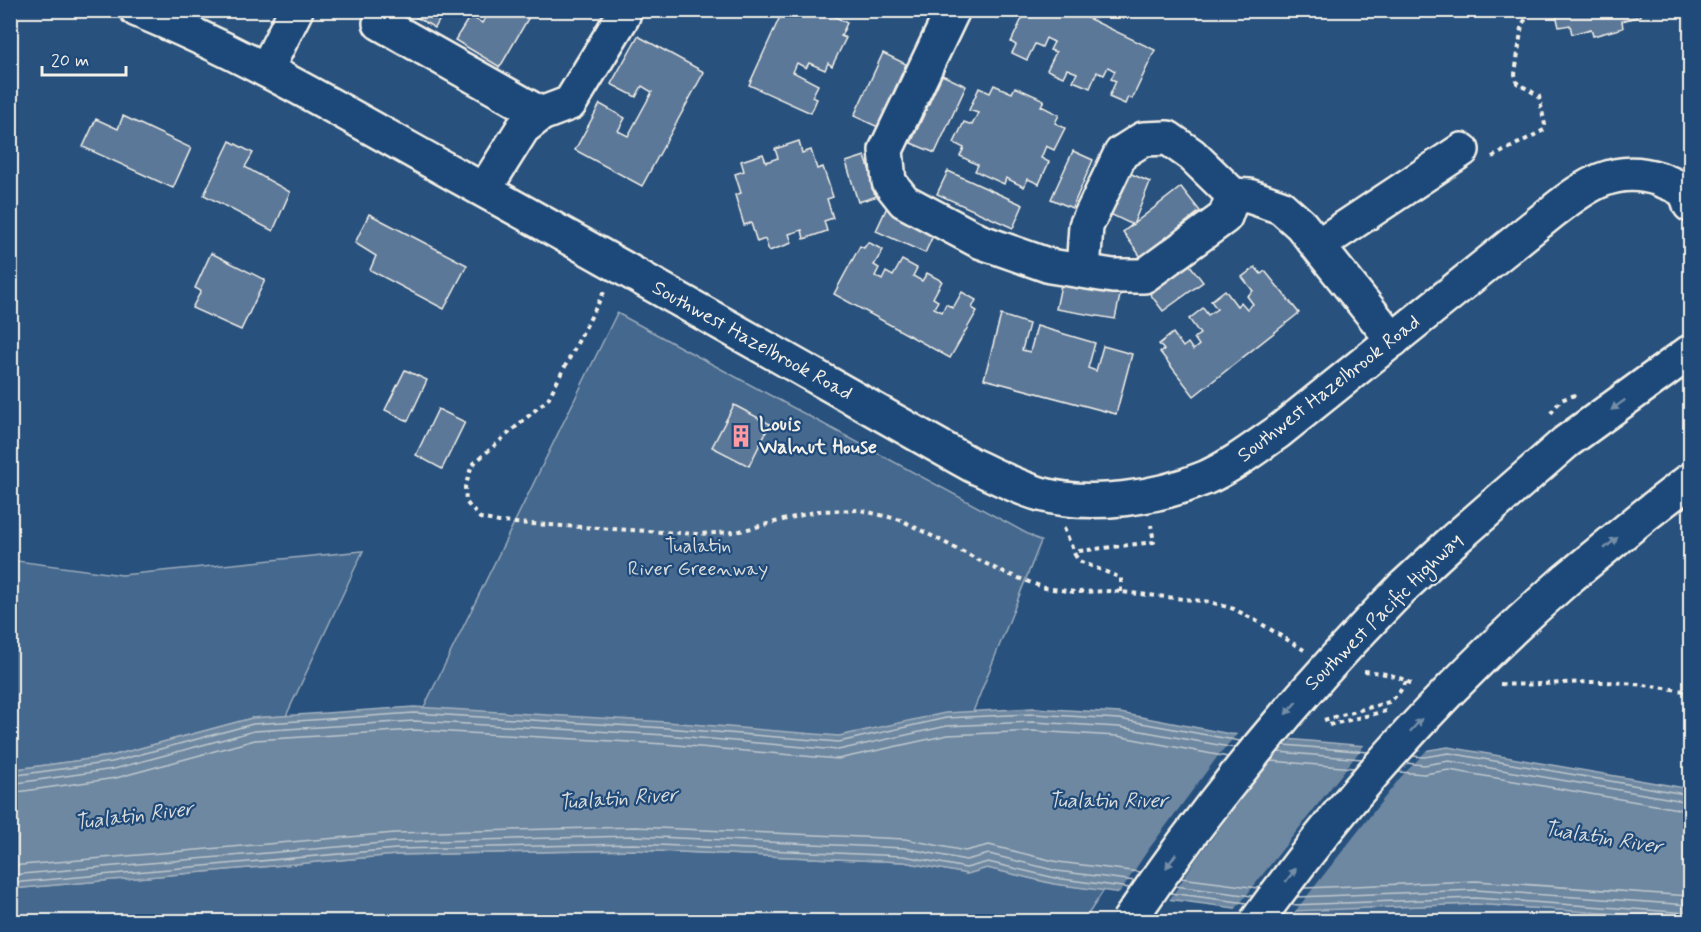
<svg xmlns="http://www.w3.org/2000/svg" width="1701" height="932" font-family="Mynerve,sans-serif">
  <rect width="100%" height="100%" fill="#28517e"/>
  <filter id="ink" filterUnits="userSpaceOnUse"><feTurbulence type="fractalNoise" baseFrequency=".0167" numOctaves="2"/><feDisplacementMap in="SourceGraphic" scale="12" xChannelSelector="R" yChannelSelector="G"/><feConvolveMatrix kernelMatrix="1 2 1 2 8 2 1 2 1" color-interpolation-filters="sRGB"/></filter>
  <g filter="url(#ink)">
    <g fill="#45688e" stroke="#9cacbb" stroke-width="1.5">
      <polygon points="617,313 1041,541 951,767 420,715"/>
      <polygon points="363,551 286,716 252,718 111,756 11,770 10,560 122,575"/>
      <polygon points="634,850 904,862 967,874 987,868 1054,884 1104,890 1083,922 11,922 11,889 396,855"/>
      <polygon points="1475,904 1690,919 1690,922 1289,922 1296,910"/>
    </g>
    <polygon fill="#6e88a2" stroke="#a4b2be" stroke-width="1.5" points="414,707 667,722 839,736 945,713 1033,708 1120,713 1230,734 1423,751 1448,747 1690,789 1690,919 1475,904 1265,912 1054,884 987,868 967,874 904,862 634,850 396,855 11,889 10,770 111,756 252,718"/>
    <g fill="#28517e">
      <polygon points="1239,732 1293,737 1254,782 1195,861 1168,902 1118,895 1148,850 1221,752"/>
      <polygon points="1366,743 1423,748 1430,747 1400,778 1293,914 1264,915 1234,911"/>
    </g>
    <g fill="none" stroke-linecap="round" stroke-linejoin="round">
      <g stroke="#bec7cc" stroke-width="1.5">
        <polyline points="1284,745 1368,752"/>
        <polyline points="1278,752 1362,759"/>
        <polyline points="1412,756 1424,757 1449,753 1690,795"/>
        <polyline points="1271,761 1354,768"/>
        <polyline points="1406,763 1424,765 1449,761 1690,802"/>
        <polyline points="1399,772 1424,774 1449,770 1690,811"/>
        <polyline points="10,776 112,762 253,724 414,713 666,728 839,742 946,718 1033,714 1119,719 1240,741"/>
        <polyline points="10,784 114,769 254,731 414,721 666,735 838,750 947,726 1033,722 1119,727 1235,748"/>
        <polyline points="10,793 116,778 255,740 414,730 665,744 838,759 948,735 1033,731 1117,736 1228,757"/>
        <polyline points="10,866 395,833 635,827 905,839 965,851 989,845 1058,862 1140,872"/>
        <polyline points="10,875 395,842 634,836 904,848 966,860 989,854 1057,871 1135,881"/>
        <polyline points="1181,878 1258,888"/>
        <polyline points="10,883 396,849 634,844 904,856 966,868 988,862 1055,878 1130,888"/>
        <polyline points="1175,886 1252,896"/>
        <polyline points="1304,888 1476,881 1690,896"/>
        <polyline points="1170,893 1247,903"/>
        <polyline points="1297,897 1475,890 1690,905"/>
        <polyline points="1291,905 1475,898 1690,913"/>
      </g>
    </g>
    <g fill="#5b7899" stroke="#f4f1e8" stroke-width="1.5">
      <polygon points="404,10 445,10 435,28"/>
      <polygon points="482,10 533,10 500,67 455,40 470,16 482,23 488,14"/>
      <polygon points="783,10 823,10 847,23 841,36 846,38 832,66 828,63 825,70 809,63 806,68 797,63 793,72 818,85 812,97 817,99 811,113 749,85"/>
      <polygon points="979,10 1000,10 996,18"/>
      <polygon points="1026,10 1071,10 1155,50 1132,99 1128,97 1125,104 1109,97 1116,81 1111,79 1115,71 1108,67 1104,75 1097,72 1090,88 1073,81 1077,73 1067,69 1063,77 1047,70 1056,52 1050,50 1054,42 1046,38 1042,47 1035,44 1027,60 1012,53 1016,45 1011,42"/>
      <polygon points="1555,10 1639,10 1641,16 1622,21 1623,28 1593,36 1591,29 1572,34 1570,25 1559,27"/>
      <polygon points="638,36 704,72 642,186 575,150 600,104 625,118 618,131 628,136 652,92 642,86 636,97 611,84"/>
      <polygon points="883,53 906,64 878,127 854,116"/>
      <polygon points="942,75 966,86 935,153 911,143"/>
      <polygon points="994,85 1012,93 1015,87 1044,100 1041,106 1059,115 1055,123 1065,128 1054,150 1046,146 1041,158 1049,162 1039,184 1028,179 1024,187 1006,178 1004,184 975,171 978,165 960,156 964,148 954,143 964,122 972,125 978,113 969,110 979,88 990,93"/>
      <polygon points="123,116 191,148 173,188 83,147 96,119 118,129"/>
      <polygon points="230,141 253,153 245,167 290,192 273,231 204,195"/>
      <polygon points="799,141 802,153 811,150 817,169 823,167 833,197 827,199 833,218 824,221 827,231 804,239 802,230 789,234 792,243 769,251 765,239 757,242 751,223 744,225 735,195 741,193 735,174 744,171 741,161 763,154 766,162 778,158 775,149"/>
      <polygon points="1073,151 1093,160 1072,208 1051,199"/>
      <polygon points="865,156 878,196 858,202 846,162"/>
      <polygon points="948,171 1023,205 1013,228 937,194"/>
      <polygon points="1129,173 1150,182 1133,225 1110,214"/>
      <polygon points="1181,187 1200,211 1141,257 1123,232"/>
      <polygon points="887,207 936,229 925,253 876,231"/>
      <polygon points="369,214 467,265 444,309 370,270 376,256 355,243"/>
      <polygon points="868,242 883,250 874,265 879,268 875,276 882,280 886,272 893,276 902,260 917,268 913,276 922,281 927,273 942,281 933,298 938,301 934,308 942,312 946,304 953,308 962,292 976,300 972,308 977,311 950,358 834,294 860,246 864,248"/>
      <polygon points="211,253 265,280 241,330 192,308 201,291 195,288"/>
      <polygon points="1186,260 1203,282 1163,311 1147,290"/>
      <polygon points="1255,267 1261,274 1265,271 1299,313 1194,396 1160,352 1164,350 1159,344 1173,333 1183,347 1188,343 1193,350 1199,345 1194,338 1200,334 1189,319 1203,308 1208,315 1217,309 1211,301 1225,290 1237,306 1241,302 1247,309 1253,304 1247,296 1253,291 1242,277"/>
      <polygon points="1062,280 1121,291 1115,319 1056,309"/>
      <polygon points="1001,315 1029,324 1022,350 1030,352 1037,326 1095,343 1088,368 1096,371 1103,346 1132,354 1116,414 984,379"/>
      <polygon points="405,370 427,380 408,421 385,410"/>
      <polygon points="734,405 770,424 749,466 712,447"/>
      <polygon points="438,409 465,422 442,469 416,455"/>
    </g>
    <g fill="none" stroke-linecap="round" stroke-linejoin="round">
      <g stroke="#f4f1e8" stroke-width="38">
        <g id="minor">
          <path d="M 137,10 C 248,55 351,117 456,175 C 629,270 800,368 972,465 C 994,475 1016,487 1040,494 C 1090,508 1157,498 1205,478 C 1232,466 1255,448 1278,432 L 1552,212 C 1585,186 1615,164 1659,179 C 1666,182 1679,186 1684,192 C 1687,195 1689,201 1690,205"/>
          <polyline points="953,10 886,150 889,182 904,201 979,241 1050,266 1113,276 1144,276 1225,217 1233,195 1249,196 1281,207 1301,225 1393,340"/>
          <polyline points="380,23 541,114"/>
          <polyline points="266,70 296,10"/>
          <polyline points="484,190 523,128 541,114 570,103 623,16 623,10"/>
          <polyline points="1319,245 1462,150"/>
          <polyline points="1083,271 1086,226 1121,153 1143,139 1168,138 1192,155 1233,195"/>
        </g>
      </g>
      <g stroke="#f4f1e8" stroke-width="38">
        <g id="highway">
          <polyline points="1685,192 1690,193"/>
          <polyline points="1566,580 1645,515 1690,480"/>
          <polyline points="1402,588 1454,540 1566,442 1690,352"/>
        </g>
      </g>
      <g stroke="#f4f1e8" stroke-width="4" stroke-dasharray="4.5 4.5" stroke-linecap="butt">
        <polyline points="1492,157 1544,130 1545,125 1539,96 1517,83 1515,74 1522,24 1533,10"/>
        <polyline points="604,292 548,399 472,465 465,487 466,502 480,518 499,522 696,534 736,532 818,511 860,510 901,520 1000,571 1045,588 1075,592 1113,591 1210,602 1234,609 1260,623 1304,650"/>
        <polyline points="1551,413 1561,400 1578,394"/>
        <polyline points="1064,528 1075,555"/>
        <polyline points="1121,592 1121,578 1079,561 1075,555 1079,551 1154,542 1151,525"/>
        <path d="M 1364,671 C 1384,673 1396,675 1414,685"/>
        <path d="M 1500,684 C 1533,686 1565,682 1598,682 C 1629,682 1660,687 1690,692"/>
        <polyline points="1324,720 1389,702 1398,694 1407,681"/>
        <polyline points="1329,725 1386,711"/>
      </g>
      <use href="#minor" stroke="#1f4a7a" stroke-width="33"/>
      <use href="#highway" stroke="#1f4a7a" stroke-width="33"/>
      <g stroke="#f4f1e8" stroke-width="38" stroke-linecap="butt">
        <g id="highway-bridge">
          <path d="M 1128,922 C 1209,802 1301,691 1402,588"/>
          <path d="M 1256,922 C 1270,902 1285,883 1300,863 C 1379,760 1468,666 1566,580"/>
        </g>
      </g>
      <use href="#highway-bridge" stroke="#1f4a7a" stroke-width="33"/>
    </g>
    <defs><path id="oneway-solid" d="M-6-.8H1V-3.2L6.5 0L1 3.2V.8H-6Z" transform="scale(1.5)"/></defs>
    <g fill="#748da6">
      <use href="#oneway-solid" transform="translate(1618 405) rotate(144)"/>
      <use href="#oneway-solid" transform="translate(1611 543) rotate(-40)"/>
      <use href="#oneway-solid" transform="translate(1291 708) rotate(131)"/>
      <use href="#oneway-solid" transform="translate(1416 725) rotate(-48)"/>
      <use href="#oneway-solid" transform="translate(1171 861) rotate(125)"/>
      <use href="#oneway-solid" transform="translate(1291 875) rotate(-52)"/>
    </g>
  </g>
  <defs>
    <g id="building-bare" transform="scale(1.8)"><path d="M-4-6H4V6H1V3H-1V6H-4ZM-2.5-4.3h1.7v1.8h-1.7ZM.8-4.3h1.7v1.8H.8ZM-2.5-1h1.7V.8h-1.7ZM.8-1h1.7V.8H.8Z" fill="#ff9aa2" stroke="#1f4a7a" stroke-width="2.5" paint-order="stroke"/></g>
  </defs>
  <g fill-rule="evenodd">
    <use href="#building-bare" x="741" y="436"/>
  </g>
  <g text-anchor="middle" dominant-baseline="central" stroke-width="4.5" stroke-linejoin="round" paint-order="stroke">
    <g font-size="20" fill="#f4f1e8" stroke="#1f4a7a">
      <text transform="translate(752 341) rotate(29)">Southwest Hazelbrook Road</text>
      <text transform="translate(1329 389) rotate(-38)">Southwest Hazelbrook Road</text>
      <text transform="translate(1384 612) rotate(-45)">Southwest Pacific Highway</text>
    </g>
    <g font-size="20" font-weight="bold" fill="#f4f1e8" stroke="#1f4a7a" text-anchor="start">
      <text x="759" y="424">Louis<tspan x="759" dy="23">Walnut House</tspan></text>
    </g>
    <g font-size="20" fill="#dadcda" stroke="#1f4a7a">
      <text x="698" y="546">Tualatin<tspan x="698" dy="23">River Greenway</tspan></text>
    </g>
    <g font-size="21" font-style="italic" fill="#d9dcda" stroke="#1f4a7a">
      <text transform="translate(618 799) rotate(-4)">Tualatin River</text>
      <text x="1108" y="801">Tualatin River</text>
      <text transform="translate(134 816) rotate(-7)">Tualatin River</text>
      <text transform="translate(1603 838) rotate(9)">Tualatin River</text>
    </g>
  </g>
  <rect width="1701" height="932" fill="none" stroke="#1f4a7a" stroke-width="36"/>
  <rect x="18" y="18" width="1665" height="896" fill="none" stroke="#f4f1e8" stroke-width="2" filter="url(#ink)"/>
  <path d="M42 66v9h84v-9" fill="none" stroke="#f4f1e8" stroke-width="3"/>
  <text x="51" y="66" font-size="18" fill="#f4f1e8" stroke="#1f4a7a" stroke-width="4.5" paint-order="stroke">20 m</text>
</svg>
